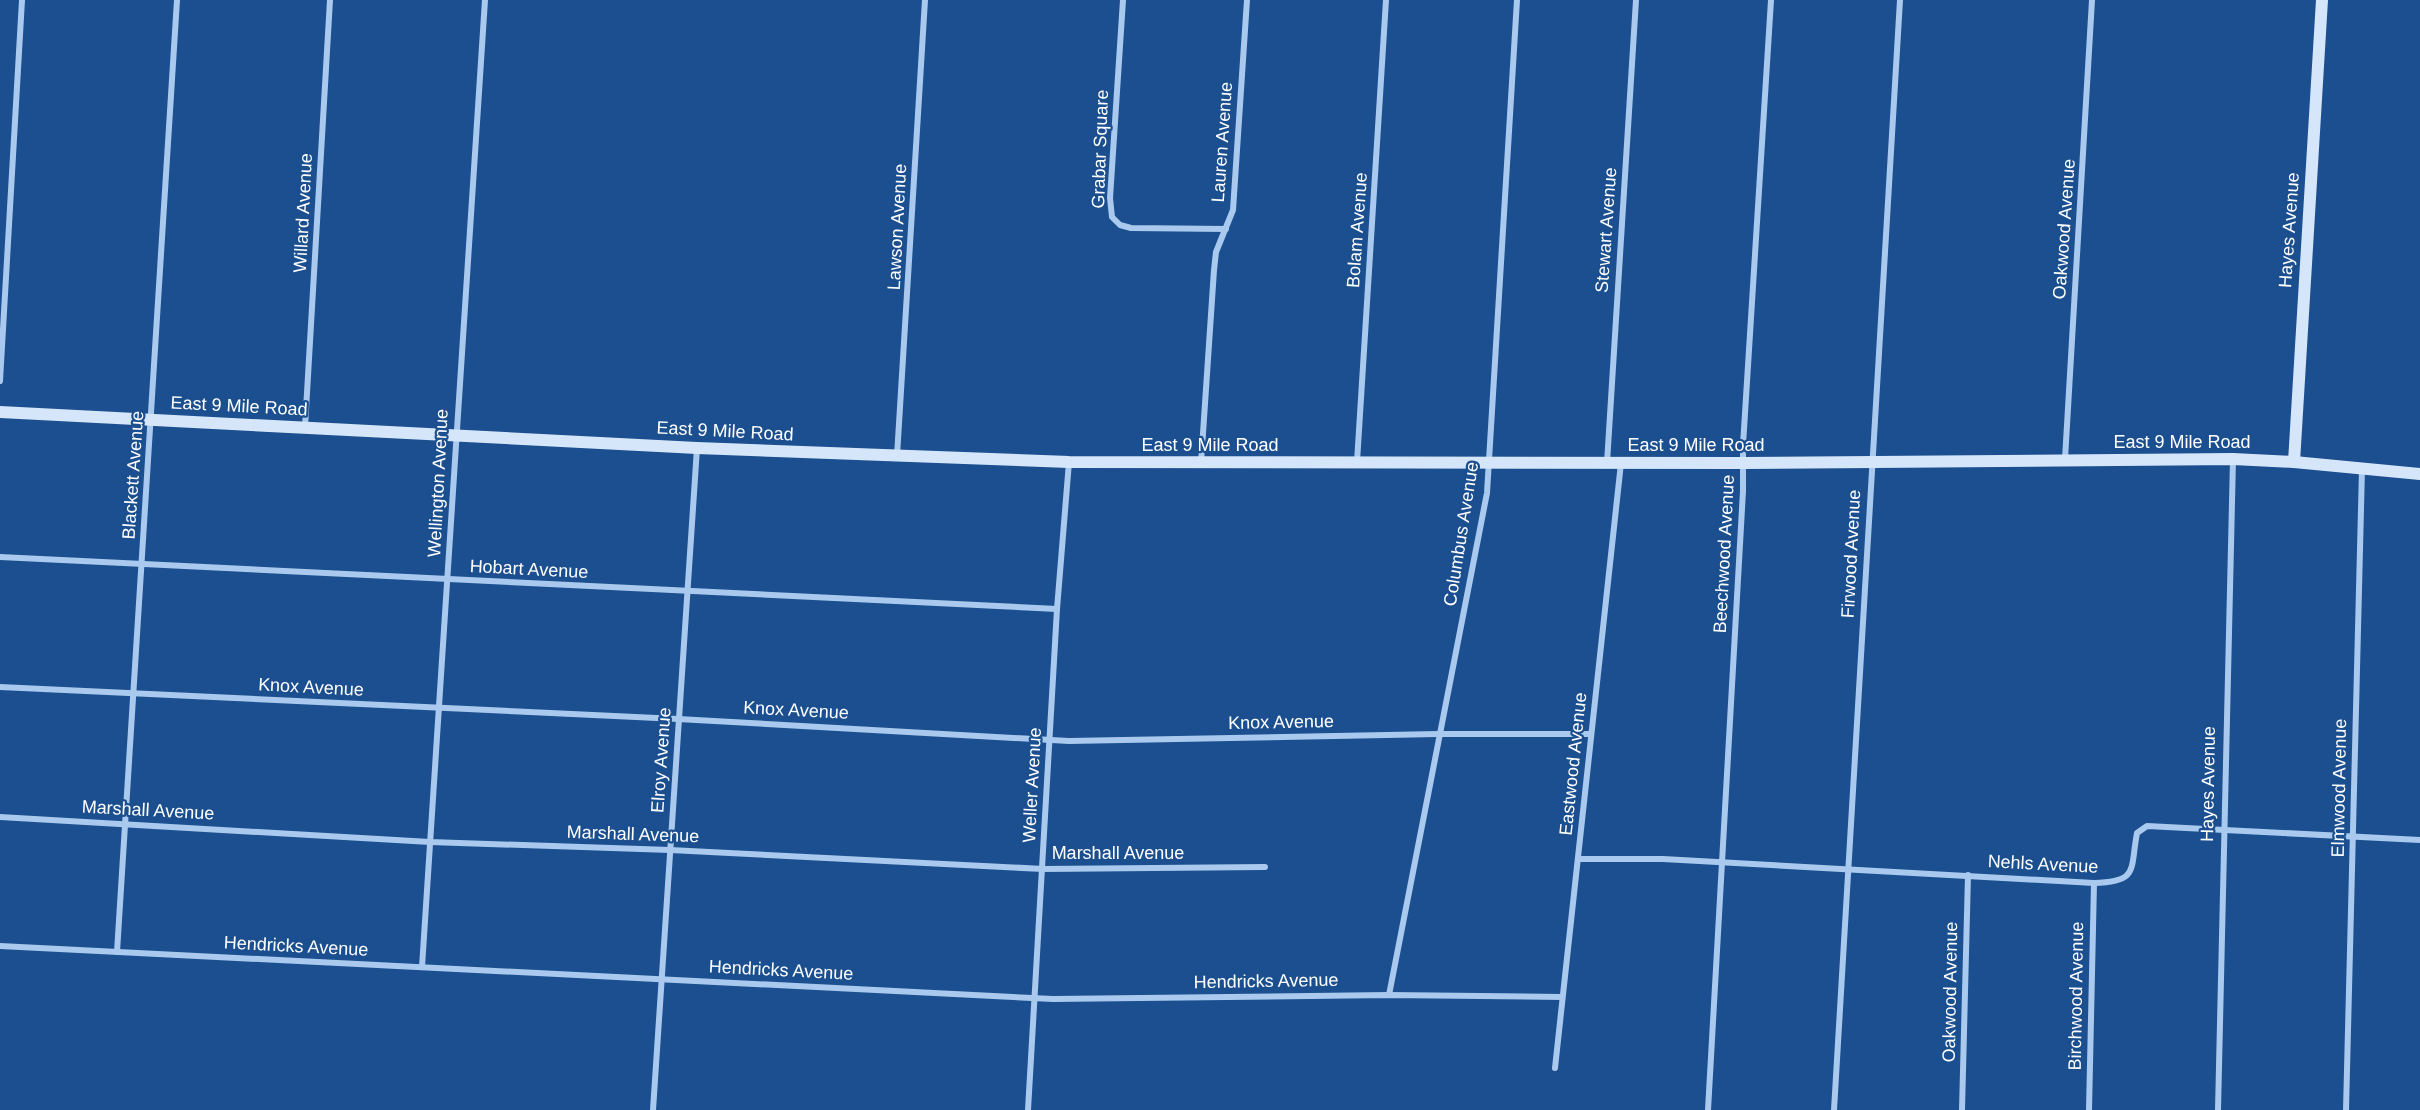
<svg xmlns="http://www.w3.org/2000/svg" width="2420" height="1110" font-family="Arial,sans-serif">
  <rect width="100%" height="100%" fill="#1b4f8f"/>
  <g fill="none" stroke-linecap="round" stroke-linejoin="round">
    <g stroke="#a9c9ee" stroke-width="6">
      <polyline points="1123,0 1110,198 1112,217 1120,225 1131,228 1226,229"/>
      <polyline points="0,381 22,0"/>
      <polyline points="305,427 330,0"/>
      <polyline points="897,456 925,0"/>
      <polyline points="2065,459 2092,0"/>
      <polyline points="1357,462 1386,0"/>
      <polyline points="1201,463 1214,270 1216,252 1233,210 1247,0"/>
      <polyline points="1607,463 1636,0"/>
      <polyline points="0,557 1057,609"/>
      <polyline points="0,687 678,719 1069,741 1438,734 1591,734"/>
      <polyline points="0,817 430,842 670,850 1043,869 1265,867"/>
      <path d="M 1578,859 L 1663,859 L 2094,883 C 2139,882 2130,870 2137,833 L 2147,826 L 2420,840"/>
      <polyline points="0,946 1053,999 1389,995 1562,997"/>
      <polyline points="117,952 177,0"/>
      <polyline points="422,967 485,0"/>
      <polyline points="1389,995 1487,493 1517,0"/>
      <polyline points="1555,1068 1621,463"/>
      <polyline points="653,1110 697,448"/>
      <polyline points="1028,1110 1057,609 1069,462"/>
      <polyline points="1708,1110 1743,491 1743,445 1771,0"/>
      <polyline points="1834,1110 1900,0"/>
      <polyline points="1962,1110 1968,875"/>
      <polyline points="2089,1110 2094,883"/>
      <polyline points="2218,1110 2233,459"/>
      <polyline points="2346,1110 2362,469"/>
    </g>
    <g stroke="#d6e6fa" stroke-width="12">
      <polyline points="0,412 697,448 1069,462 1744,463 2233,459 2294,462 2420,474"/>
      <polyline points="2294,462 2322,0"/>
    </g>
  </g>
  <g text-anchor="middle" dominant-baseline="central" stroke-width="4.5" stroke-linejoin="round" paint-order="stroke">
    <g font-size="18" fill="#fff" stroke="#1b4f8f">
      <text transform="translate(1222 142) rotate(-86)">Lauren Avenue</text>
      <text transform="translate(1100 149) rotate(-88)">Grabar Square</text>
      <text transform="translate(303 213) rotate(-87)">Willard Avenue</text>
      <text transform="translate(897 227) rotate(-87)">Lawson Avenue</text>
      <text transform="translate(2064 229) rotate(-86)">Oakwood Avenue</text>
      <text transform="translate(1357 230) rotate(-86)">Bolam Avenue</text>
      <text transform="translate(1606 230) rotate(-86)">Stewart Avenue</text>
      <text transform="translate(2289 230) rotate(-86)">Hayes Avenue</text>
      <text transform="translate(239 406) rotate(3)">East 9 Mile Road</text>
      <text transform="translate(725 431) rotate(3)">East 9 Mile Road</text>
      <text x="2182" y="442">East 9 Mile Road</text>
      <text x="1210" y="445">East 9 Mile Road</text>
      <text x="1696" y="445">East 9 Mile Road</text>
      <text transform="translate(133 475) rotate(-86)">Blackett Avenue</text>
      <text transform="translate(438 483) rotate(-87)">Wellington Avenue</text>
      <text transform="translate(1461 534) rotate(-81)">Columbus Avenue</text>
      <text transform="translate(1724 554) rotate(-87)">Beechwood Avenue</text>
      <text transform="translate(1851 554) rotate(-87)">Firwood Avenue</text>
      <text transform="translate(529 569) rotate(3)">Hobart Avenue</text>
      <text transform="translate(311 687) rotate(3)">Knox Avenue</text>
      <text transform="translate(796 710) rotate(3)">Knox Avenue</text>
      <text transform="translate(1281 722) rotate(-1)">Knox Avenue</text>
      <text transform="translate(661 760) rotate(-86)">Elroy Avenue</text>
      <text transform="translate(1573 764) rotate(-84)">Eastwood Avenue</text>
      <text transform="translate(2208 784) rotate(-89)">Hayes Avenue</text>
      <text transform="translate(1032 785) rotate(-87)">Weller Avenue</text>
      <text transform="translate(2339 788) rotate(-89)">Elmwood Avenue</text>
      <text transform="translate(148 810) rotate(3)">Marshall Avenue</text>
      <text transform="translate(633 834) rotate(2)">Marshall Avenue</text>
      <text x="1118" y="853">Marshall Avenue</text>
      <text transform="translate(2043 864) rotate(3)">Nehls Avenue</text>
      <text transform="translate(296 946) rotate(3)">Hendricks Avenue</text>
      <text transform="translate(781 970) rotate(3)">Hendricks Avenue</text>
      <text transform="translate(1266 981) rotate(-1)">Hendricks Avenue</text>
      <text transform="translate(1950 992) rotate(-89)">Oakwood Avenue</text>
      <text transform="translate(2076 996) rotate(-89)">Birchwood Avenue</text>
    </g>
  </g>
</svg>
